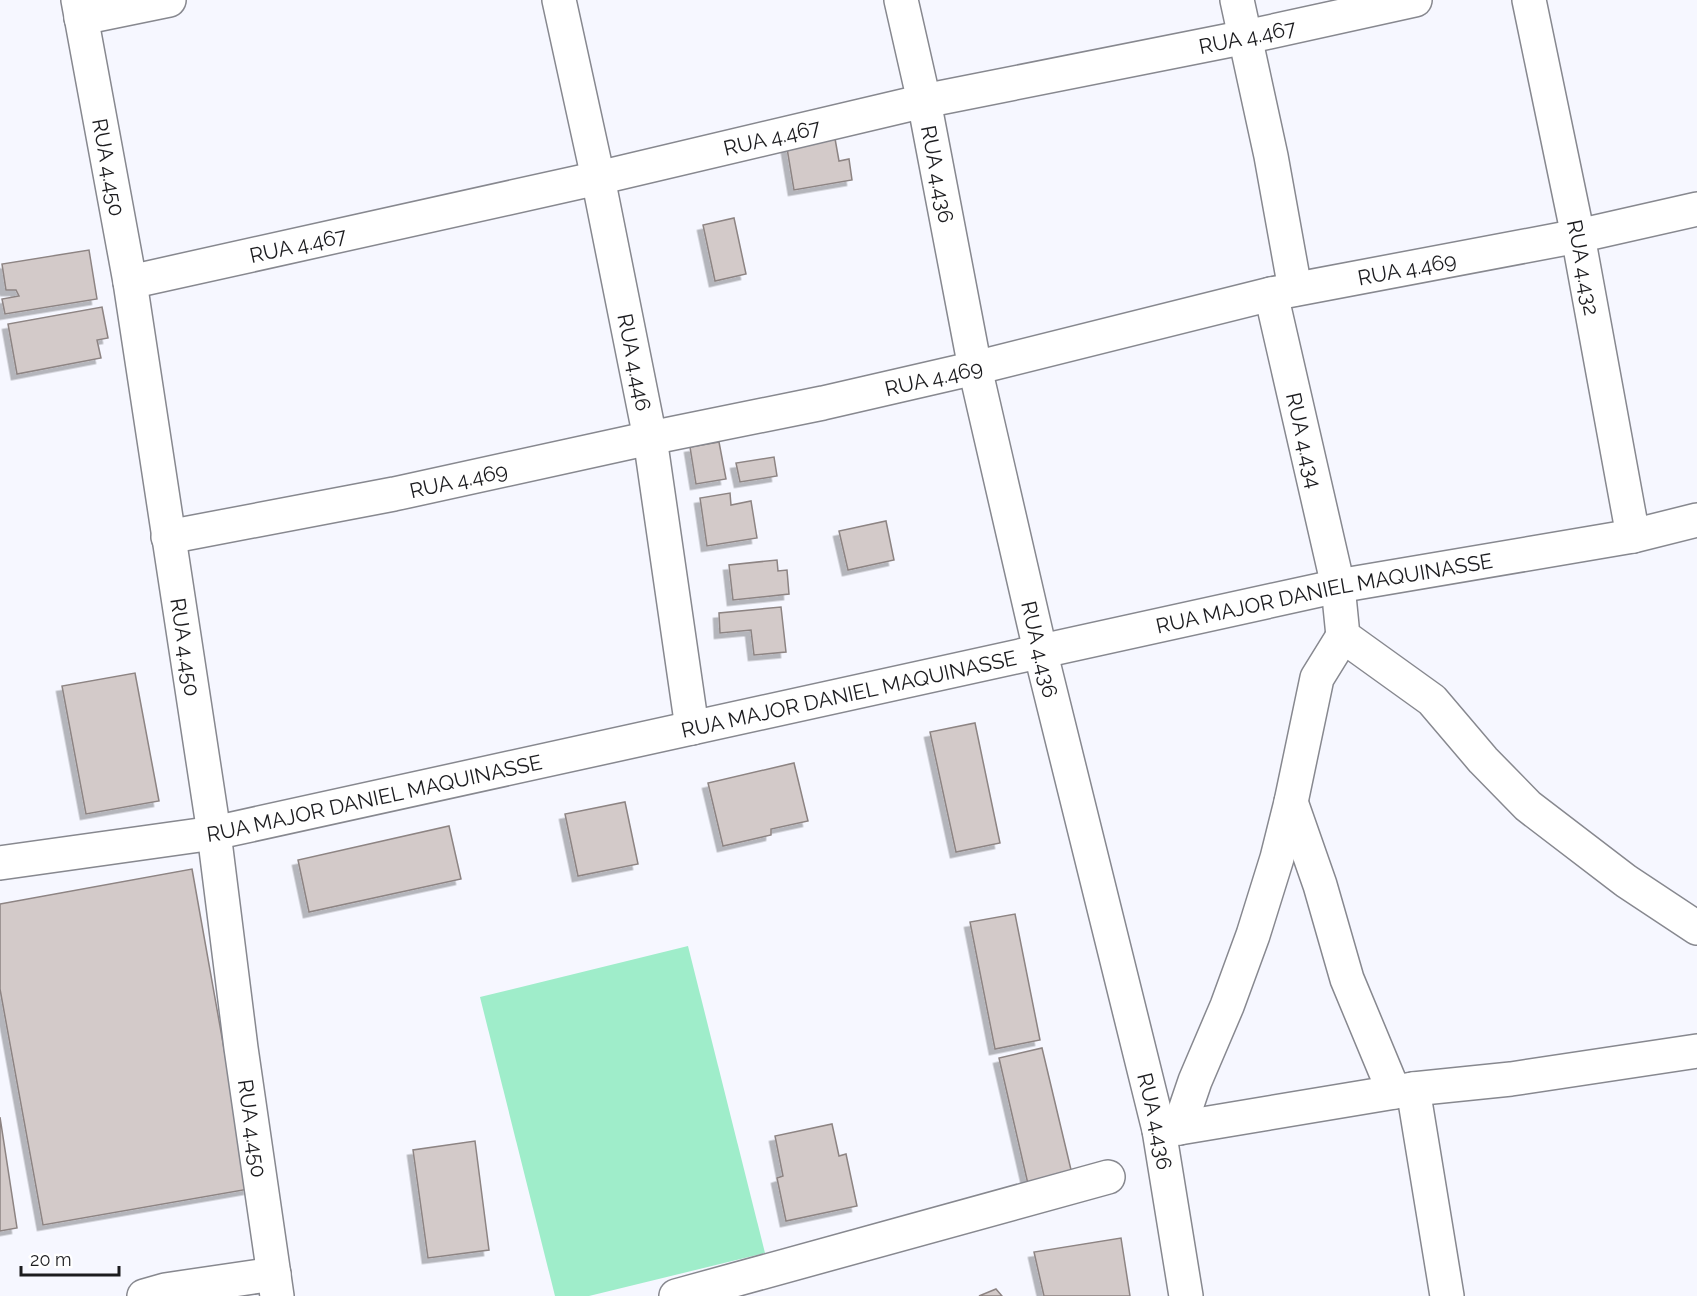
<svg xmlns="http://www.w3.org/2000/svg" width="1697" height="1296" font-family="Raleway,sans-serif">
  <defs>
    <filter id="shadow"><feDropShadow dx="-5.5" dy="5.5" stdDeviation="0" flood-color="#0004"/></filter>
  </defs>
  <rect width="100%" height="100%" fill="#f6f7ff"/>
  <polygon fill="#9fedca" points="688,946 765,1253 589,1296 555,1296 480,997"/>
  <g fill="#d3cac9" stroke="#8d8483" stroke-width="1.5" filter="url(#shadow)">
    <polygon points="834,133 839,161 849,159 852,180 794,190 786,142"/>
    <polygon points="734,218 746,274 715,281 703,225"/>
    <polygon points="89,250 97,299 5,314 2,299 19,296 16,290 6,290 2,264"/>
    <polygon points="102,307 108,338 97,340 101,358 17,374 8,324"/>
    <polygon points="719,442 726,479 696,484 690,447"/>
    <polygon points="774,457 777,476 740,482 736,463"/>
    <polygon points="730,493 731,505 751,501 757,538 707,546 700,498"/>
    <polygon points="886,521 894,560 848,570 839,531"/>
    <polygon points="777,560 778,571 787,570 789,594 733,600 729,565"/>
    <polygon points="781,607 786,652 754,655 751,630 720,633 719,613"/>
    <polygon points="135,673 159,801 86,814 62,686"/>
    <polygon points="975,723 1000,843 956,852 930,732"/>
    <polygon points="794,763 808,821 771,829 771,835 723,846 708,783"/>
    <polygon points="625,802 638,864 578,876 565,814"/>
    <polygon points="449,826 461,879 309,912 298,860"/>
    <polygon points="192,869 249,1189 43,1225 0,989 0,904"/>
    <polygon points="1015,914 1040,1040 995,1049 970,922"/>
    <polygon points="1042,1048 1072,1174 1028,1184 999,1058"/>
    <polygon points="0,1117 17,1228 0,1231"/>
    <polygon points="832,1124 839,1156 846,1154 857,1206 786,1221 777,1178 783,1176 775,1136"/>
    <polygon points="475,1141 489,1250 428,1258 413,1150"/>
    <polygon points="1121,1238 1130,1296 1044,1296 1034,1252"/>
    <polygon points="996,1289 1002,1296 979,1296"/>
  </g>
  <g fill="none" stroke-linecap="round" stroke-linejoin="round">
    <g stroke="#87888f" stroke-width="36">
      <g id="minor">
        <path id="s1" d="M 78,0 L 130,282 L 214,833 L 241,1048 L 277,1296"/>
        <path id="s2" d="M 559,0 L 598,178 L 650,438 L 692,728"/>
        <path id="s3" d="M 901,0 L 924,101 L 975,368 L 1040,650 L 1159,1130 L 1186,1296"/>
        <polyline points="1237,0 1271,156 1295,289"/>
        <path id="s4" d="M 1529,0 L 1578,236 L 1633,536"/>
        <polyline points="81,18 169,0"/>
        <path id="s5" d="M 130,282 L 598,178 L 924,101 L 1246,37 L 1415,0"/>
        <path id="s6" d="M 1271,294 L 1338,586 L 1343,636 L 1432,700 L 1483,760 L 1528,806 L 1626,881 L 1697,928"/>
        <path id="s7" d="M 168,537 L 394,494 L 650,438 L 823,403 L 975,368 L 1271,294 L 1578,236 L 1697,209"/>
        <polyline points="1291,802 1320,885 1347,979 1394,1092"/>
        <path id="s8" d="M 0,863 L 214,833 L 1338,586 L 1633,536 L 1697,520"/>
        <polyline points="1413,1089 1447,1296"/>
        <polyline points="1179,1128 1195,1081 1227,1006 1253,935 1277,858 1291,802 1317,678 1343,636"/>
        <polyline points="1159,1130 1179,1128 1413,1089 1511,1079 1697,1051"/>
        <polyline points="144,1296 165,1290 274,1274"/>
        <polyline points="676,1296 1108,1177"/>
      </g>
    </g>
    <use href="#minor" stroke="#fff" stroke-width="33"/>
  </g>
  <g text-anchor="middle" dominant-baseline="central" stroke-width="5" stroke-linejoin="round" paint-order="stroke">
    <g font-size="21" fill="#1c1c1f" stroke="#fff">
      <text stroke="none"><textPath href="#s5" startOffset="1144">RUA 4.467</textPath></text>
      <text stroke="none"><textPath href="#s5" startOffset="658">RUA 4.467</textPath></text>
      <text stroke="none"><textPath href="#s1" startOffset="170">RUA 4.450</textPath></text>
      <text stroke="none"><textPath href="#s3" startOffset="178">RUA 4.436</textPath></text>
      <text stroke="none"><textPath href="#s5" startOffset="172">RUA 4.467</textPath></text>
      <text stroke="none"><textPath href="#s4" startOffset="273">RUA 4.432</textPath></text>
      <text stroke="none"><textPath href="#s7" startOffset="1268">RUA 4.469</textPath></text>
      <text stroke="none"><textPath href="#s2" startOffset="370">RUA 4.446</textPath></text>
      <text stroke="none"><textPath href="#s7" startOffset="782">RUA 4.469</textPath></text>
      <text stroke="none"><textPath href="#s6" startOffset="150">RUA 4.434</textPath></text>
      <text stroke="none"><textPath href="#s7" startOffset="296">RUA 4.469</textPath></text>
      <text stroke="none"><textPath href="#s8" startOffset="1352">RUA MAJOR DANIEL MAQUINASSE</textPath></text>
      <text stroke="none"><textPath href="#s1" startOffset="656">RUA 4.450</textPath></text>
      <text stroke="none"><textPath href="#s3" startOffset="664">RUA 4.436</textPath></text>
      <text stroke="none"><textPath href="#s8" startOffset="866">RUA MAJOR DANIEL MAQUINASSE</textPath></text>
      <text stroke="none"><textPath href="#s8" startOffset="380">RUA MAJOR DANIEL MAQUINASSE</textPath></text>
      <text stroke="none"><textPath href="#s3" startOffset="1150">RUA 4.436</textPath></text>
      <text stroke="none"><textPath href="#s1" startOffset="1142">RUA 4.450</textPath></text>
    </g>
  </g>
  <path d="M21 1266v9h98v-9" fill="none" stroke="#1c1c1f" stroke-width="3"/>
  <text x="30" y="1266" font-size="18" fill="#1c1c1f" stroke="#ffffff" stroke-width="4.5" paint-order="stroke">20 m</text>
</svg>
